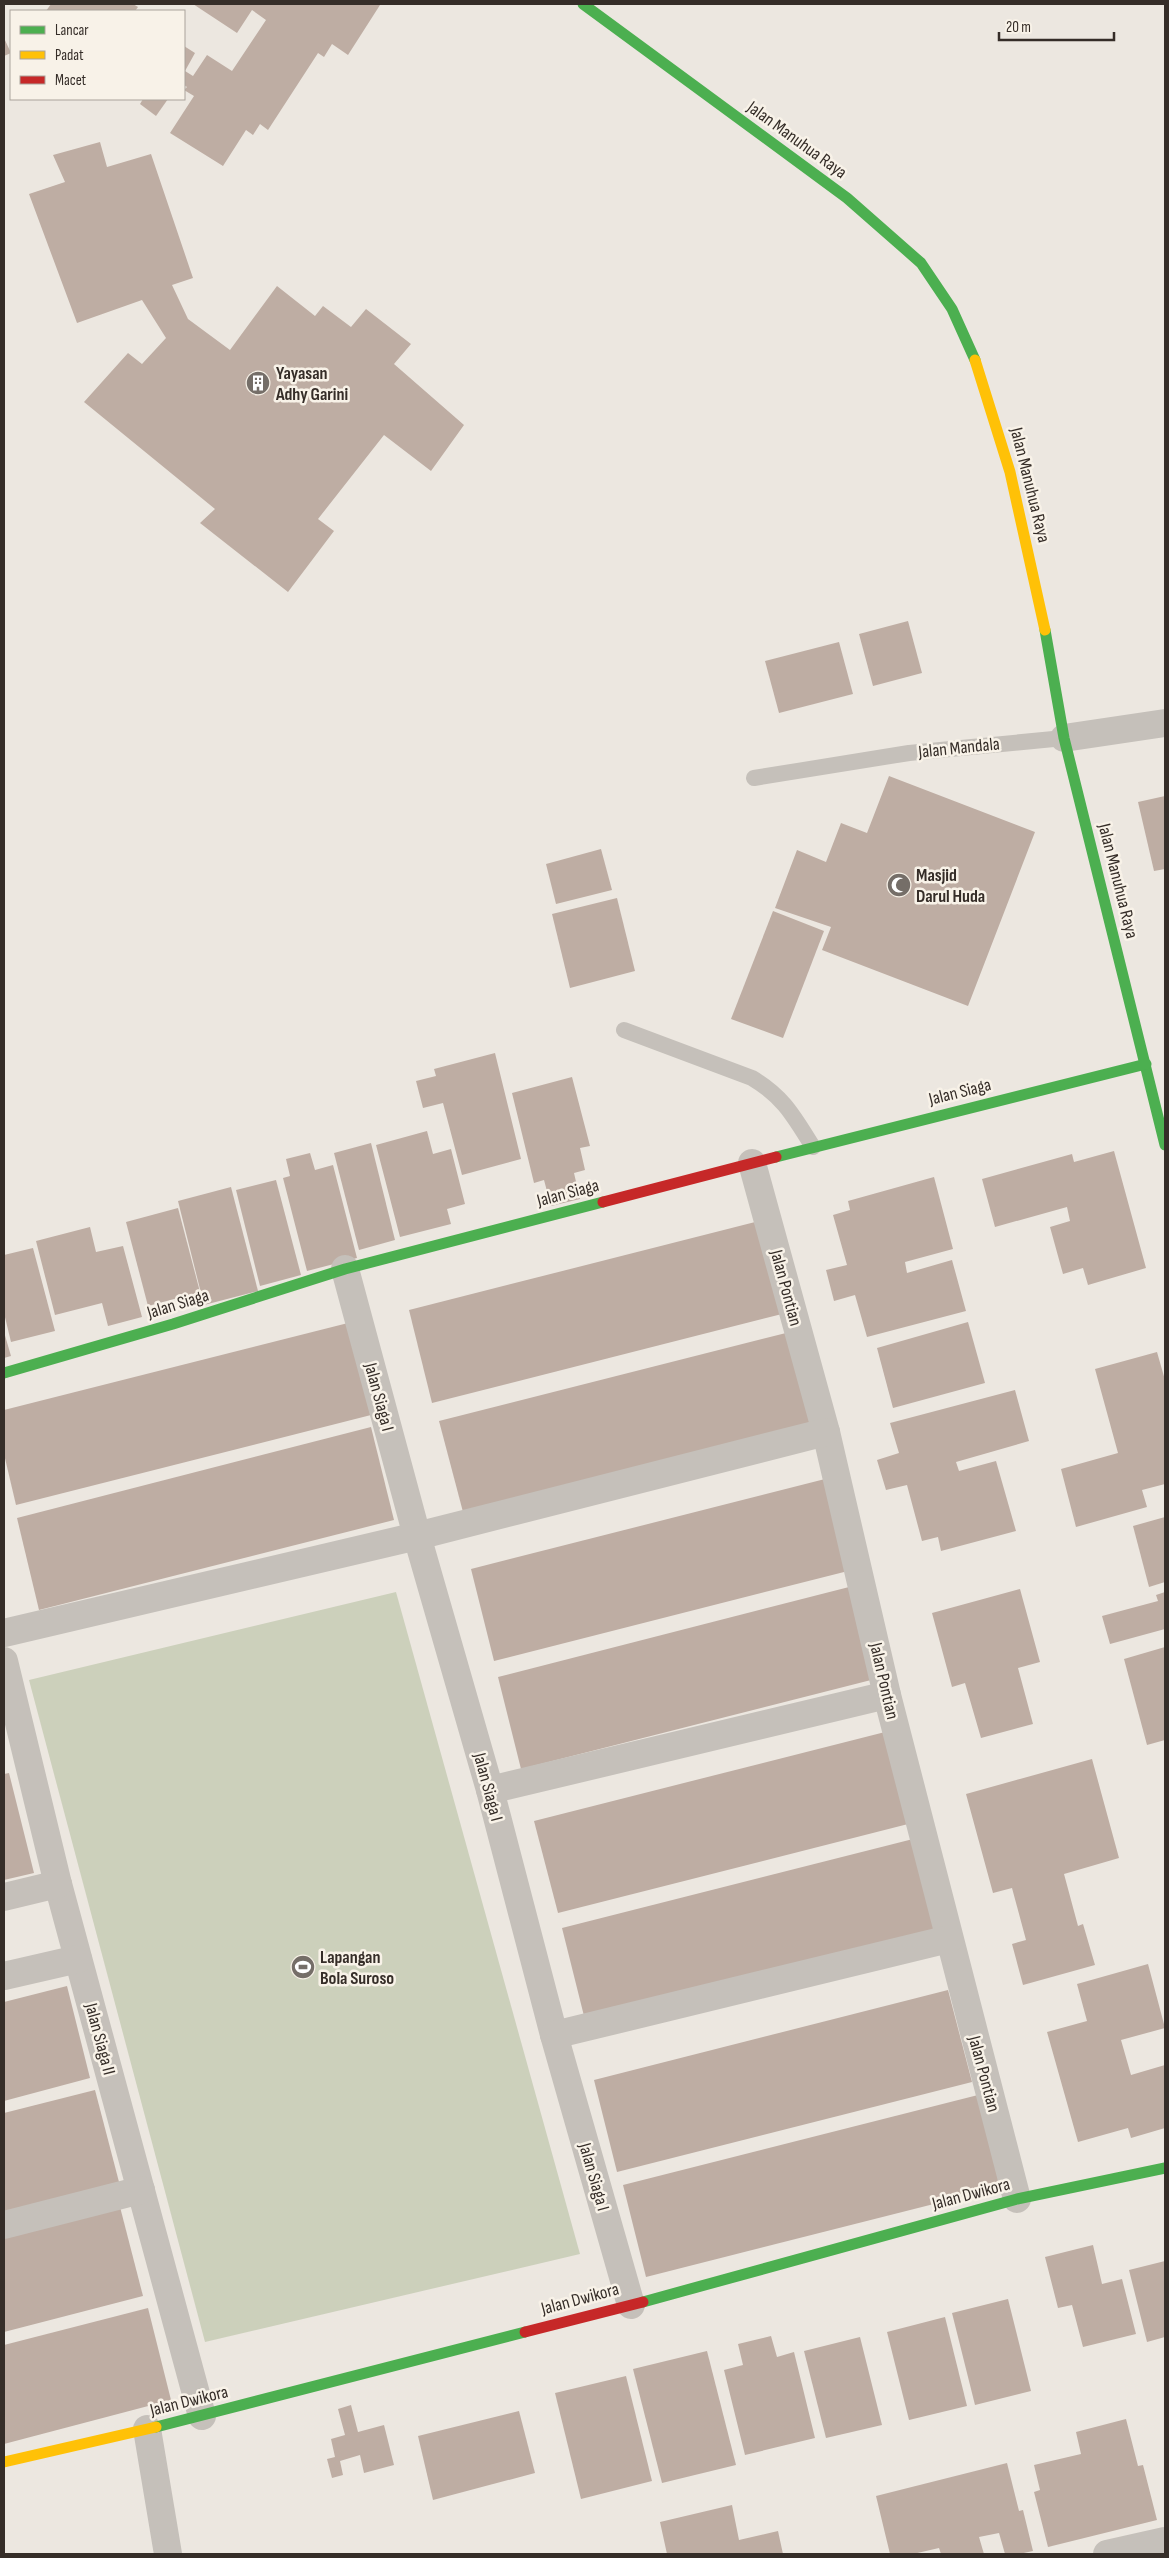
<svg xmlns="http://www.w3.org/2000/svg" width="1169" height="2558" font-family="'Sofia Sans Condensed',sans-serif">
  <rect width="100%" height="100%" fill="#ece7e0"/>
  <polygon fill="#ccd0bb" points="396,1592 580,2254 205,2342 29,1680"/>
  <g fill="#beada3">
    <polygon points="51,4 133,4 138,7 135,11 46,11"/>
    <polygon points="193,4 379,4 380,5 348,55 332,44 324,57 318,53 268,130 260,124 253,135 246,130 223,166 170,133 194,96 184,90 187,87 184,85 184,46 195,53 185,71 193,76 207,55 232,71 266,20 252,10 237,33"/>
    <polygon points="4,38 11,53 4,56"/>
    <polygon points="143,99 168,99 156,116 140,104"/>
    <polygon points="100,142 107,167 151,154 193,278 172,285 188,319 230,350 277,286 315,316 323,306 351,327 366,309 411,344 394,364 464,425 431,471 384,435 318,519 334,531 288,592 200,523 215,509 84,402 128,353 142,364 166,338 142,300 77,323 29,194 65,182 53,155"/>
    <polygon points="908,621 922,673 873,686 859,634"/>
    <polygon points="839,642 853,694 779,713 765,661"/>
    <polygon points="889,776 1035,832 968,1006 822,950 831,927 775,908 797,850 826,862 841,823 867,833"/>
    <polygon points="1165,796 1165,869 1154,871 1138,802"/>
    <polygon points="601,849 612,890 556,904 546,864"/>
    <polygon points="617,898 635,971 570,988 552,914"/>
    <polygon points="773,911 824,931 783,1038 731,1019"/>
    <polygon points="495,1053 521,1159 462,1175 443,1103 423,1108 416,1081 436,1076 434,1069"/>
    <polygon points="572,1077 590,1146 580,1148 585,1170 574,1173 580,1199 551,1206 544,1180 534,1183 512,1093"/>
    <polygon points="427,1131 433,1154 451,1149 465,1204 447,1209 451,1224 400,1237 376,1145"/>
    <polygon points="371,1143 395,1240 359,1250 334,1153"/>
    <polygon points="1114,1151 1146,1268 1088,1285 1083,1268 1063,1274 1050,1227 1070,1221 1067,1207 995,1227 982,1179 1072,1154 1074,1162"/>
    <polygon points="310,1153 315,1170 333,1165 357,1258 307,1271 283,1178 290,1176 286,1159"/>
    <polygon points="934,1177 953,1249 905,1262 907,1273 952,1260 966,1311 867,1337 855,1295 834,1301 826,1270 847,1265 833,1215 850,1210 848,1201"/>
    <polygon points="276,1180 301,1275 260,1286 236,1190"/>
    <polygon points="231,1187 258,1291 204,1305 178,1201"/>
    <polygon points="178,1208 200,1292 148,1306 126,1222"/>
    <polygon points="763,1220 786,1313 432,1403 409,1310"/>
    <polygon points="90,1227 96,1252 123,1246 142,1317 108,1326 102,1303 55,1315 36,1241"/>
    <polygon points="33,1248 55,1331 11,1342 4,1313 4,1255"/>
    <polygon points="968,1322 985,1383 893,1408 877,1348"/>
    <polygon points="348,1323 371,1415 16,1505 4,1454 4,1410"/>
    <polygon points="794,1331 817,1423 463,1512 439,1421"/>
    <polygon points="4,1332 11,1356 4,1358"/>
    <polygon points="1157,1352 1165,1380 1165,1484 1142,1490 1147,1507 1076,1527 1061,1469 1118,1453 1095,1369"/>
    <polygon points="1015,1390 1029,1441 956,1462 959,1471 996,1461 1016,1531 941,1551 938,1537 922,1541 907,1485 886,1490 877,1460 899,1453 890,1423"/>
    <polygon points="371,1427 394,1520 39,1610 17,1518"/>
    <polygon points="825,1479 848,1571 494,1661 471,1569"/>
    <polygon points="1165,1517 1165,1582 1149,1587 1133,1526"/>
    <polygon points="853,1586 875,1679 521,1769 498,1677"/>
    <polygon points="1020,1589 1040,1662 1018,1668 1033,1724 981,1738 965,1683 952,1687 932,1613"/>
    <polygon points="1165,1592 1165,1629 1110,1644 1102,1616 1158,1601 1156,1595"/>
    <polygon points="1165,1647 1165,1740 1147,1745 1124,1659"/>
    <polygon points="889,1731 912,1823 558,1913 534,1821"/>
    <polygon points="1092,1759 1119,1858 1064,1874 1078,1926 1083,1924 1095,1965 1023,1985 1012,1944 1026,1940 1012,1888 993,1893 966,1794"/>
    <polygon points="9,1773 34,1873 4,1880 4,1774"/>
    <polygon points="917,1838 940,1930 585,2020 562,1928"/>
    <polygon points="1148,1964 1165,2028 1121,2040 1131,2075 1165,2065 1165,2128 1131,2138 1128,2128 1078,2142 1047,2032 1087,2021 1077,1984"/>
    <polygon points="67,1986 90,2078 4,2101 4,2002"/>
    <polygon points="948,1990 972,2082 617,2172 594,2080"/>
    <polygon points="95,2090 119,2182 4,2212 4,2113"/>
    <polygon points="978,2095 1001,2187 646,2277 623,2185"/>
    <polygon points="119,2203 143,2296 4,2332 4,2233"/>
    <polygon points="1093,2245 1102,2284 1122,2279 1136,2334 1083,2347 1072,2305 1058,2308 1045,2257"/>
    <polygon points="1165,2261 1165,2337 1147,2342 1129,2270"/>
    <polygon points="1008,2299 1031,2391 975,2405 952,2313"/>
    <polygon points="148,2308 171,2400 4,2444 4,2345"/>
    <polygon points="945,2317 967,2406 909,2420 887,2332"/>
    <polygon points="771,2336 777,2357 794,2352 815,2438 745,2455 724,2370 743,2365 738,2344"/>
    <polygon points="860,2337 882,2425 826,2438 804,2351"/>
    <polygon points="707,2351 736,2465 662,2483 633,2369"/>
    <polygon points="626,2376 652,2481 581,2499 555,2393"/>
    <polygon points="351,2405 358,2432 384,2425 394,2465 364,2473 360,2455 340,2461 343,2475 332,2478 327,2459 335,2457 331,2439 345,2435 338,2409"/>
    <polygon points="519,2411 535,2473 433,2500 418,2436"/>
    <polygon points="1126,2419 1138,2466 1143,2465 1157,2520 1048,2547 1034,2492 1040,2490 1034,2465 1081,2454 1076,2432"/>
    <polygon points="1007,2463 1019,2511 1023,2510 1033,2551 1019,2554 1005,2554 999,2533 979,2537 984,2554 941,2554 939,2548 913,2554 890,2554 876,2496"/>
    <polygon points="732,2505 739,2540 778,2531 783,2554 667,2554 660,2522"/>
  </g>
  <g fill="none" stroke-linecap="round" stroke-linejoin="round">
    <g stroke="#c5c0ba" stroke-width="16">
      <polyline points="754,778 909,753 1064,738"/>
      <path d="M 624,1030 L 752,1078 C 784,1097 794,1117 813,1147"/>
    </g>
    <g stroke="#c5c0ba" stroke-width="28">
      <polyline points="1064,738 1165,723"/>
      <polyline points="752,1163 826,1432 887,1695 1017,2199"/>
      <polyline points="345,1269 417,1536 490,1790 554,2035 631,2305"/>
      <polyline points="4,1633 417,1536 826,1432"/>
      <polyline points="4,1661 58,1884 202,2416"/>
      <polyline points="490,1790 887,1695"/>
      <polyline points="4,1897 58,1884"/>
      <polyline points="4,1976 78,1959"/>
      <polyline points="554,2035 949,1939"/>
      <polyline points="4,2225 141,2190"/>
      <polyline points="147,2429 168,2554"/>
      <polyline points="1107,2554 1165,2541"/>
    </g>
    <g stroke="#4caf50" stroke-width="11">
      <polyline points="583,4 847,198 921,263 952,309 975,360"/>
      <polyline points="1045,630 1064,738 1165,1145"/>
      <polyline points="776,1157 1146,1064"/>
      <polyline points="4,1373 173,1324 345,1269 603,1202"/>
      <polyline points="643,2302 1017,2199 1165,2168"/>
      <polyline points="156,2427 525,2332"/>
    </g>
    <g stroke="#ffc107" stroke-width="11">
      <polyline points="975,360 1010,472 1045,630"/>
      <polyline points="4,2462 156,2427"/>
    </g>
    <g stroke="#c62828" stroke-width="11">
      <polyline points="603,1202 776,1157"/>
      <polyline points="525,2332 643,2302"/>
    </g>
  </g>
  <defs>
    <g id="building-disc" transform="scale(1.25)"><circle r="9.5" fill="#756e68" stroke="#f8f2e8"/><path d="M-4-6H4V6H1V3H-1V6H-4ZM-2.5-4.3h1.7v1.8h-1.7ZM.8-4.3h1.7v1.8H.8ZM-2.5-1h1.7V.8h-1.7ZM.8-1h1.7V.8H.8Z" fill="#fff"/></g>
    <g id="mosque-disc" transform="scale(1.25)"><circle r="9.5" fill="#756e68" stroke="#f8f2e8"/><path d="M3.5-4.9A6 6 0 1 0 3.5 4.9A5 5 0 1 1 3.5-4.9Z" fill="#fff"/></g>
    <g id="stadium-disc" transform="scale(1.25)"><circle r="9.5" fill="#756e68" stroke="#f8f2e8"/><path d="M0-5a6.5 5 0 1 0 0 10a6.5 5 0 1 0 0-10ZM-3.5-1.8h7v3.6h-7Z" fill="#fff"/></g>
  </defs>
  <g fill-rule="evenodd">
    <use href="#building-disc" x="258" y="383"/>
    <use href="#mosque-disc" x="899" y="885"/>
    <use href="#stadium-disc" x="303" y="1967"/>
  </g>
  <g text-anchor="middle" dominant-baseline="central" stroke-width="5" stroke-linejoin="round" paint-order="stroke">
    <g font-size="18" fill="#352d28" stroke="#f8f2e8">
      <text transform="translate(797 140) rotate(36)">Jalan Manuhua Raya</text>
      <text transform="translate(1030 485) rotate(76)">Jalan Manuhua Raya</text>
      <text transform="translate(959 748) rotate(-6)">Jalan Mandala</text>
      <text transform="translate(1118 881) rotate(76)">Jalan Manuhua Raya</text>
      <text transform="translate(960 1092) rotate(-14)">Jalan Siaga</text>
      <text transform="translate(568 1193) rotate(-15)">Jalan Siaga</text>
      <text transform="translate(786 1288) rotate(75)">Jalan Pontian</text>
      <text transform="translate(178 1304) rotate(-17)">Jalan Siaga</text>
      <text transform="translate(379 1397) rotate(75)">Jalan Siaga I</text>
      <text transform="translate(884 1681) rotate(77)">Jalan Pontian</text>
      <text transform="translate(488 1787) rotate(75)">Jalan Siaga I</text>
      <text transform="translate(100 2039) rotate(75)">Jalan Siaga II</text>
      <text transform="translate(984 2074) rotate(75)">Jalan Pontian</text>
      <text transform="translate(594 2177) rotate(74)">Jalan Siaga I</text>
      <text transform="translate(971 2194) rotate(-15)">Jalan Dwikora</text>
      <text transform="translate(580 2299) rotate(-15)">Jalan Dwikora</text>
      <text transform="translate(189 2401) rotate(-14)">Jalan Dwikora</text>
    </g>
    <g font-size="18" font-weight="bold" fill="#352d28" stroke="#f8f2e8" text-anchor="start">
      <text x="276" y="373">Yayasan<tspan x="276" dy="21">Adhy Garini</tspan></text>
      <text x="916" y="875">Masjid<tspan x="916" dy="21">Darul Huda</tspan></text>
      <text x="320" y="1957">Lapangan<tspan x="320" dy="21">Bola Suroso</tspan></text>
    </g>
  </g>
  <rect width="1169" height="2558" fill="none" stroke="#352d28" stroke-width="10"/>
  <rect x="10" y="10" width="175" height="90" fill="#f8f2e8" stroke="#aaa39b"/>
  <rect x="20" y="26" width="25" height="8" fill="#4caf50" stroke="#aaa39b"/>
  <text x="55" y="35" font-size="15" fill="#352d28">Lancar</text>
  <rect x="20" y="51" width="25" height="8" fill="#ffc107" stroke="#aaa39b"/>
  <text x="55" y="60" font-size="15" fill="#352d28">Padat</text>
  <rect x="20" y="76" width="25" height="8" fill="#c62828" stroke="#aaa39b"/>
  <text x="55" y="85" font-size="15" fill="#352d28">Macet</text>
  <path d="M999 32v8h115v-8" fill="none" stroke="#352d28" stroke-width="2.5"/>
  <text x="1006" y="32" font-size="15" fill="#352d28" stroke="#f8f2e8" stroke-width="4" paint-order="stroke">20 m</text>
</svg>
